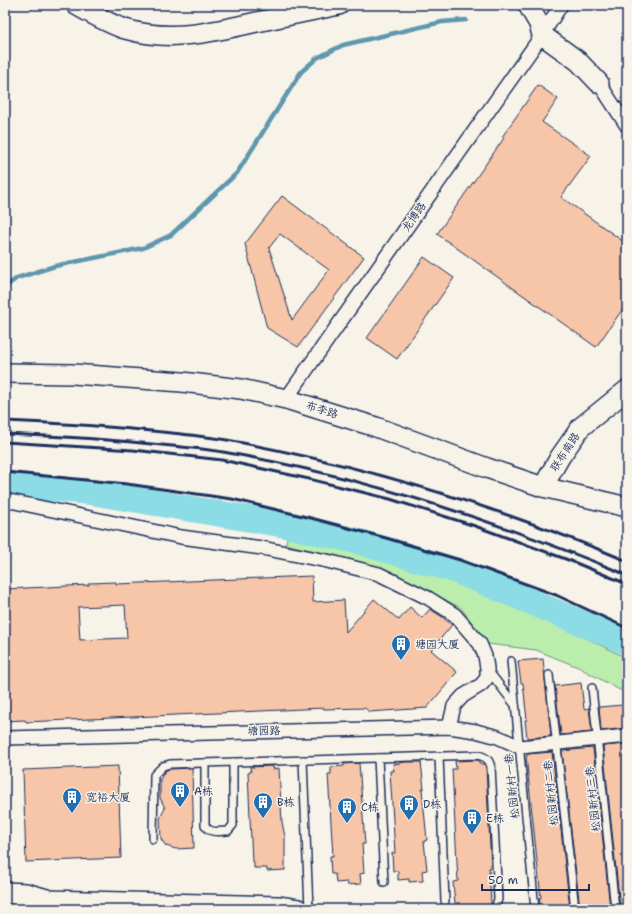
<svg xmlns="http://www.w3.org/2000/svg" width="632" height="914" font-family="'Shantell Sans','LXGW WenKai TC',sans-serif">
  <rect width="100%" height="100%" fill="#f7f3e8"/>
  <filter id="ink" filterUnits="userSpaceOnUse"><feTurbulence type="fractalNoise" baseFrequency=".025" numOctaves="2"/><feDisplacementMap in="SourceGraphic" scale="8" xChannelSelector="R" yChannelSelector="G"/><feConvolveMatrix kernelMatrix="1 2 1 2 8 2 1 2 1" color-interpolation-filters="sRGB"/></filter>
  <g filter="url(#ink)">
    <polygon fill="#bbedad" stroke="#6b8e86" points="290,532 434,575 553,622 627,658 627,694 578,667 536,650 488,644 461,608 408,580 349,559 285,544"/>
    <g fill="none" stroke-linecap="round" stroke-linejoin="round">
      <polyline stroke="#5e97ae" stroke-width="4.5" points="5,287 17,278 55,266 143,248 171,235 237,173 301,72 317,58 343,45 442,22 466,20"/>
      <polyline stroke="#8bdce4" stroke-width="26" points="5,484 91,492 286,525 353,540 455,570 627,642"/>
    </g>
    <g fill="#f7c5a7" stroke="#1b2f5e" fill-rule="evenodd">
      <polygon points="538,85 558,99 542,122 591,156 561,197 627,244 627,303 596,347 437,234 504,138 502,137"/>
      <path d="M 282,196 L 364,257 L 298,347 L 267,328 L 245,244 ZM 280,234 L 329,270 L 292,320 L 269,248 Z"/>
      <polygon points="424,257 454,278 397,359 367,338"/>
      <path d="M 312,576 L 313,602 L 344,600 L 346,632 L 374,599 L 399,620 L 410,607 L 422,618 L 430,609 L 441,616 L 452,625 L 431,650 L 457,672 L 427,708 L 369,712 L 365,708 L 324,709 L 324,708 L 26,722 L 25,720 L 5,721 L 5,589 L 89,585 L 89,583 L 116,582 L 116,584 ZM 125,605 L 127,638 L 80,640 L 78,607 Z"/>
      <polygon points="543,659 551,736 527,738 525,720 527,720 523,683 521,683 518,661"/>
      <polygon points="581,683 584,709 589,708 592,732 561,735 555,686"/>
      <polygon points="623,705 625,728 601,731 599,707"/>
      <polygon points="627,744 627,906 620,907 603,746"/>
      <polygon points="593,748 610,908 580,909 562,751"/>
      <polygon points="552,752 570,909 541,909 539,898 541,898 526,756 528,755 528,754"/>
      <polygon points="477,760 480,761 480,764 484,764 486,767 491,867 489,868 491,904 491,906 486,906 486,909 461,909 460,903 455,903 453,882 458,881 452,769 456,769 455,761"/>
      <polygon points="406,762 421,762 424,789 422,789 427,840 424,841 427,870 422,871 423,881 409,882 409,879 398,880 398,871 393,871 392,853 395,853 390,771 394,771 393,764"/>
      <polygon points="359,763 365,844 362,844 364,873 360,874 361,884 347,885 347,882 336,883 335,874 331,874 330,856 333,856 328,774 331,774 331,767 344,766 344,764"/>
      <polygon points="118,766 121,858 26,862 23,770"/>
      <polygon points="273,766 273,769 279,768 282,822 285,837 285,870 267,871 267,868 254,868 254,862 252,862 248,773 251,772 250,767"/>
      <polygon points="192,768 194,848 176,849 166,846 161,839 160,818 165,808 160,798 160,779 166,770 171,769"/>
    </g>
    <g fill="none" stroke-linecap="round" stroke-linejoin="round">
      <g stroke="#1b2f5e" stroke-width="10">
        <g id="lane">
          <polyline points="511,661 535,909"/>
          <polyline points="487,669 515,705"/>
          <polyline points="549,675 575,909"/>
          <polyline points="592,688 615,909"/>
          <polyline points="439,756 445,901"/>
          <polyline points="378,758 384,882"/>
          <polyline points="303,760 309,909"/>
          <path d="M 205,763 L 205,825 C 209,834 219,831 228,831 L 233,825 L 233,762"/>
          <path d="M 153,839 L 154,775 L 163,766 L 170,764 L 478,755 C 486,757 489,759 491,767 L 498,899 L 495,909"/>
        </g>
      </g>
      <g stroke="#1b2f5e" stroke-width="16">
        <g id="street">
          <polyline points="599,83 627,126"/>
          <polyline points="286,399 542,35 561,5"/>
          <polyline points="5,500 181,537 262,548 327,561 379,574 428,598 455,615 480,644 485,656 487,668 487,678 481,685 463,696 454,706 449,727"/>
          <polyline points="5,738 449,727 476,731 498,737 520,747 627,736"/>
        </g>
      </g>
      <g stroke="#1b2f5e" stroke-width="22">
        <g id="secondary">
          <path d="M 76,5 C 92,14 107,23 125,29 C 169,42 208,33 252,23 C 281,17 310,11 339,5"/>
          <polyline points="528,5 539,24 542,35 578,61 599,83"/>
          <polyline points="5,373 73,374 182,382 241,389 286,399 376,427 487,468 543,487 627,507"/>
          <polyline points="543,487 560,457 581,427 627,390"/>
          <polyline points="32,901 47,900 278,906 298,909"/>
        </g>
      </g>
      <g stroke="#1b2f5e" stroke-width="24">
        <polyline id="primary" points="5,893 26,894 47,900"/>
      </g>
      <use href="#lane" stroke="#f7f3e8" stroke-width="7"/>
      <use href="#street" stroke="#f7f3e8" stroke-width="13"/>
      <use href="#secondary" stroke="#f7f3e8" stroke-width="19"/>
      <use href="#primary" stroke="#f7f3e8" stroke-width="21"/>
      <g stroke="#1b2f5e" stroke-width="3">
        <path d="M 5,421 C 61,423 117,427 172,433 C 190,435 209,437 227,440 C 364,465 498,507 627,561"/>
        <path d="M 5,434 C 61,436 117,440 172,446 C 189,448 207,449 223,452 C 362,476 497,521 627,575"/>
        <polyline points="5,442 133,450 222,460 309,479 390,499 475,526 571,561 627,584"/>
        <polyline points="5,472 127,484 232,499 311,518 386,538 460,560 556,595 627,628"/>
      </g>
    </g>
  </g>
  <defs>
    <g id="building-pin" transform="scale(1)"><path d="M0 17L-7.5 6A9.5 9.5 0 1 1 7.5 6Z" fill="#1f6fb2" stroke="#f7f3e8"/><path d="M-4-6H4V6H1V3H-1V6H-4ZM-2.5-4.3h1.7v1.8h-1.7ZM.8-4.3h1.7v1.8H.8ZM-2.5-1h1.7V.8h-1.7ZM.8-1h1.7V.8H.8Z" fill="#fff"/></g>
  </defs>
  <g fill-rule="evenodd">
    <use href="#building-pin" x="401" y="644"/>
    <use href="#building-pin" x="180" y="791"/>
    <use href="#building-pin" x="72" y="797"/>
    <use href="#building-pin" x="263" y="802"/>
    <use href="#building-pin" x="409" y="804"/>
    <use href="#building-pin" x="347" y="807"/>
    <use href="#building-pin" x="472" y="818"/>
  </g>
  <g text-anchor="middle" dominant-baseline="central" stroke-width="3" stroke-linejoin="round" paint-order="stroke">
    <g font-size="11" fill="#1b2f5e" stroke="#f7f3e8">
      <text transform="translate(414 217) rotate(-55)">龙博路</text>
      <text transform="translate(322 410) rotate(17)">布李路</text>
      <text transform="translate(565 452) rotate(-57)">联布南路</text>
      <text transform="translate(264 731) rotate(-1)">塘园路</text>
      <text transform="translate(512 786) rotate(-96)">松园新村一巷</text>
      <text transform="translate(551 793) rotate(-96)">松园新村二巷</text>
      <text transform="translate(593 799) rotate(-96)">松园新村三巷</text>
    </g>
    <g font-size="11" fill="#1b2f5e" stroke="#f7f3e8" text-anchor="start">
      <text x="415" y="644">塘园大厦</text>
      <text x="194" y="791">A栋</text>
      <text x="86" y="797">宽裕大厦</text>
      <text x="277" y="802">B栋</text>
      <text x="423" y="804">D栋</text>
      <text x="361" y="807">C栋</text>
      <text x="486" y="818">E栋</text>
    </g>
  </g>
  <rect width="632" height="914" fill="none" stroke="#f7f3e8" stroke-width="20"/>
  <rect x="10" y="10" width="612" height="894" fill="none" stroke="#1b2f5e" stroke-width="1.5" filter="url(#ink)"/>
  <path d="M482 884v6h107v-6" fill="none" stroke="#1b2f5e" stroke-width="2"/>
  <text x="488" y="884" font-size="12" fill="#1b2f5e" stroke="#f7f3e8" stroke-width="3" paint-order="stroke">50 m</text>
</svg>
